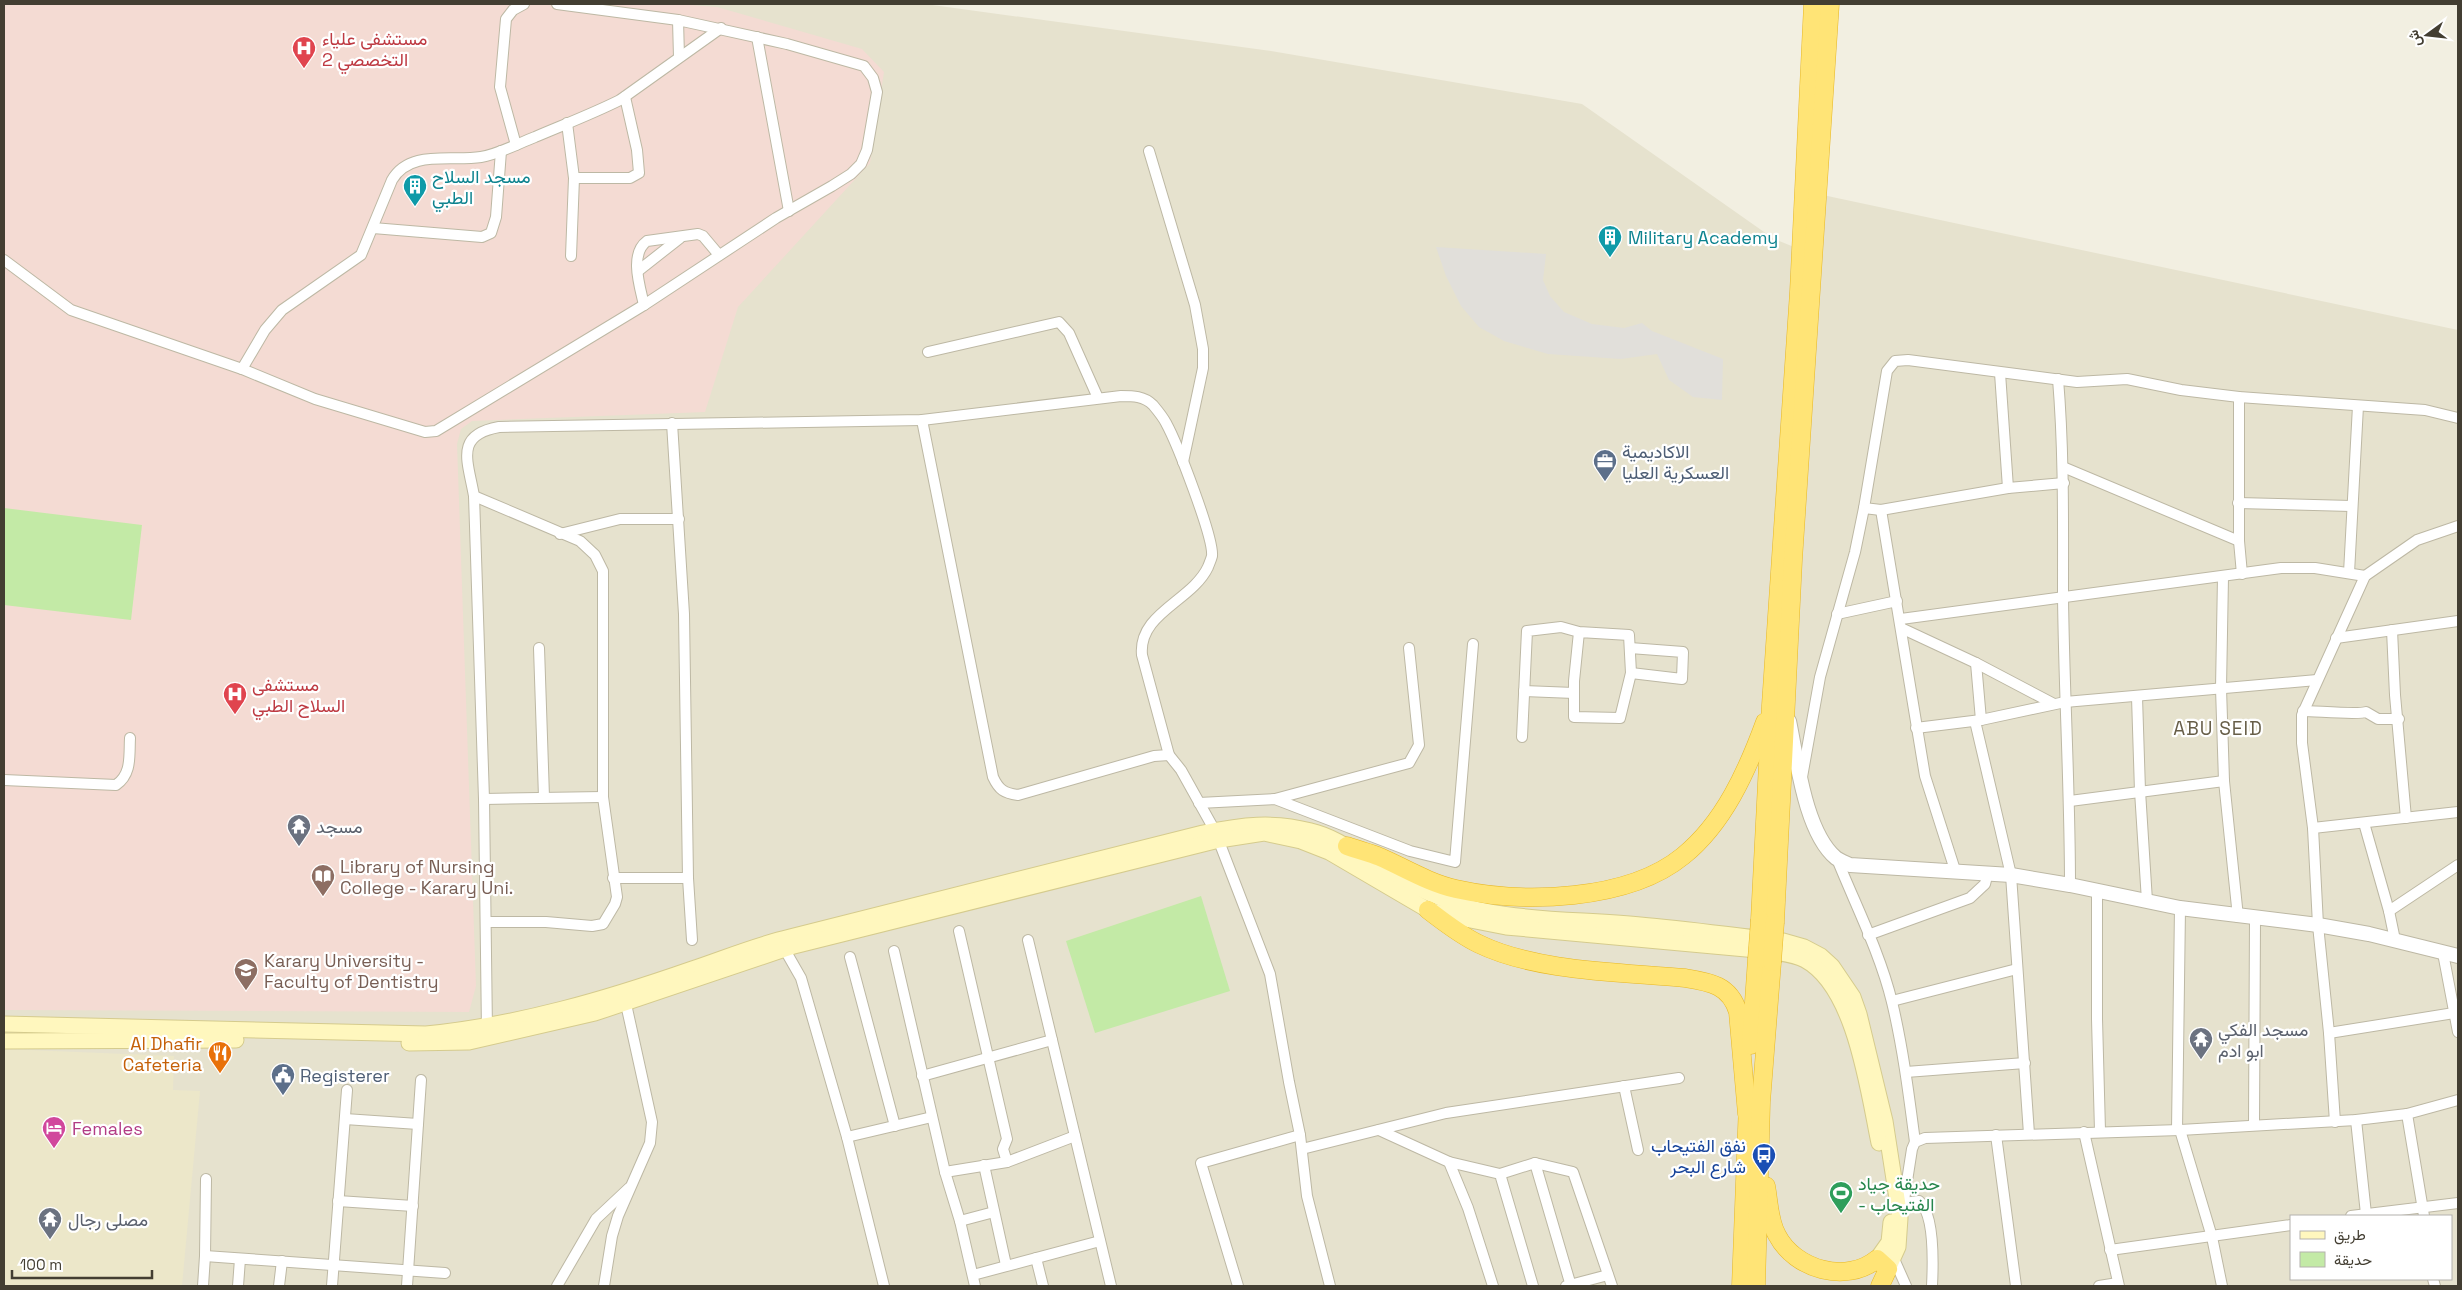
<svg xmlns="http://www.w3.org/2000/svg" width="2462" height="1290" font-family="'Space Grotesk',Vazirmatn,sans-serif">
  <rect width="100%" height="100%" fill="#f2efe1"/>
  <path fill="#e6e2ce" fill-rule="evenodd" d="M 4,4 L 925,4 L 1271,51 L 1582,104 L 1774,239 L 1799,249 L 1804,191 L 2458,330 L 2458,1286 L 4,1286 ZM 2291,1216 L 2451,1216 L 2451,1279 L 2291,1279 Z"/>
  <polygon fill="#ece7c9" points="4,1049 174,1056 173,1090 200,1091 182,1286 4,1286"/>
  <polygon fill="#f4dbd3" points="4,4 678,4 717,7 862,49 884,72 870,163 738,307 705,412 472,421 461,429 457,444 476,986 469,1012 4,1010"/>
  <g fill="#c3eaa6">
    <polygon points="4,508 142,525 131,620 4,605"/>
    <polygon points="1201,896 1230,991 1095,1033 1066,941"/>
  </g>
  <polygon fill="#e1dfda" points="1436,247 1546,254 1543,280 1550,296 1564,312 1592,324 1624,328 1642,323 1652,331 1723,359 1722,400 1693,397 1669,380 1657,354 1621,359 1548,354 1504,341 1479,327 1461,306 1446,276"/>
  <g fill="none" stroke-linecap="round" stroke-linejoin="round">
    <g stroke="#bdb8a4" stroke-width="12">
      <g id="minor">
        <polyline points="557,4 678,20"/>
        <polyline points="757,37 789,211"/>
        <polyline points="567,123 574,178"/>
        <polyline points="516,145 500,87 506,19 513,10 524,4"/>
        <polyline points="1149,151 1195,305 1203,349 1203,368 1183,462"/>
        <polyline points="373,228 482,237 491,233 496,217 501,151"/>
        <polyline points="571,256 574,178 630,178 639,173 637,150 625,97"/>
        <polyline points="4,260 71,310 242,369 315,399 425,432 436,431 644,305 776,218 832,186 851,174 861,164 867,150 877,92 873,78 864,66 787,44 678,20 679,57"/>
        <polyline points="638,271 680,238"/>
        <path d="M 644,305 C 640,287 629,254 647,241 L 698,234 L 703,236 L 719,255"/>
        <polyline points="928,352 1059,322 1069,333 1098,398"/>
        <path d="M 242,369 L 265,330 L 282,310 L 361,255 L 392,180 C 410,149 451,162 481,157 C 499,154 517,144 535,137 C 563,125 592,114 620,100 L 721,28"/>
        <polyline points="2000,373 2008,488"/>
        <path d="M 2058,379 C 2064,451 2063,523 2063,596 C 2064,692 2070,788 2070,885"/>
        <polyline points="2239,397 2239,541 2242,574"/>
        <path d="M 922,420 L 993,777 C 999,790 1004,793 1018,795 L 1154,756 L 1169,755 L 1181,770 L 1215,831 L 1270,974 L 1289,1082 L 1300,1135 L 1307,1196 L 1330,1286"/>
        <polyline points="672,423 684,614 688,878 692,940"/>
        <polyline points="2063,467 2239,541"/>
        <polyline points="474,496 580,541 595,555 603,571 603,797 617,897 615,904 603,924 592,926 546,922 486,922"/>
        <polyline points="2238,503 2351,506"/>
        <polyline points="1864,508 1881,510 2008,488 2064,483"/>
        <polyline points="1881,510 1925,776 1955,870"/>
        <polyline points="560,534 620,519 679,519"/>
        <polyline points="2349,573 2358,406"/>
        <polyline points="2223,577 2221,688 2224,781 2238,917"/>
        <polyline points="1837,614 1897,601"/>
        <polyline points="1901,619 2281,568 2315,568 2365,576"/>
        <polyline points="1901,628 1976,663 2054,704"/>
        <polyline points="2392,630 2395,695 2406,818"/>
        <polyline points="2336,638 2458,621"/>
        <polyline points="539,648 544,797"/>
        <polyline points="1630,648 1683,652 1682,679 1631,673"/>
        <polyline points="1976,663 1981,720"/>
        <polyline points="1524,691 1574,693"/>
        <polyline points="2137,697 2140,791 2147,901"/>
        <path d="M 2303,711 C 2316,711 2358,715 2366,712 L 2378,719 L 2399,719"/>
        <polyline points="1975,721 2011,875 2029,1134"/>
        <polyline points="1916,728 1981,720 2065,702 2317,680"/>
        <polyline points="1522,737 1527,631 1561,627 1579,632 1629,635 1631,673 1620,718 1574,717 1574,681 1579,632"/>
        <polyline points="1802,777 1820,677 1855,552 1864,508 1887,371 1895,361 1908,360 2077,382 2127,379 2181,390 2239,397 2425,410 2458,418"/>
        <path d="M 4,780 L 116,785 C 132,774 129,756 130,738"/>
        <polyline points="484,799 603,797"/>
        <polyline points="1275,799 1409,763 1419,745 1409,648"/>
        <polyline points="2070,801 2224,781"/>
        <polyline points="1199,803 1275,799 1410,851 1455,862 1473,644"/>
        <polyline points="2364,823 2389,911 2395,940"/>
        <polyline points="2313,828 2458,812"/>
        <path d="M 1837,859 C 1856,906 1880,953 1892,1002 C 1903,1048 1909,1096 1915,1142"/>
        <polyline points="613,878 688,878"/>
        <polyline points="2097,890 2097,1019 2100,1131"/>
        <polyline points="2389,911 2458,865"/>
        <polyline points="959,931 1007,1139 1003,1149 1007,1162"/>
        <polyline points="1868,935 1970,898 1985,884 1988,872"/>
        <polyline points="1028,940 1111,1286"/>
        <polyline points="785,950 801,978 847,1137 884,1286"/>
        <polyline points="894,951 945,1172 960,1221 975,1286"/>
        <polyline points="2443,953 2458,1032"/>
        <polyline points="850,957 895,1126"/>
        <polyline points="1892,1001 2017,969"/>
        <path d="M 487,1031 L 484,799 L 474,496 C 468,461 454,435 499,427 L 922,420 L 1121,396 C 1133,396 1144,396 1153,405 C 1158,411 1163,417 1166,423 C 1177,443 1214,538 1212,556 C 1211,560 1209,564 1208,567 C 1192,601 1138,613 1142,655 L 1169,755"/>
        <polyline points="2329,1033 2454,1013"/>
        <polyline points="1906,1072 2025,1063"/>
        <polyline points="922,1076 1052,1040"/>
        <polyline points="1624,1086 1638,1150"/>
        <polyline points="2407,1114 2424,1216"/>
        <polyline points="345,1119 418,1124"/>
        <polyline points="2356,1120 2366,1214"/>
        <polyline points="2335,1122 2329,1033 2318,925 2313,828 2302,743 2302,715 2365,576 2417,540 2458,526"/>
        <polyline points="2254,1125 2255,919"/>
        <polyline points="1379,1130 1449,1162 1468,1208 1493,1286"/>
        <polyline points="2177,1130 2180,908"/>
        <polyline points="2180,1130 2212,1237 2222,1286"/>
        <polyline points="2084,1132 2119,1286"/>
        <polyline points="1996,1135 2016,1286"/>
        <polyline points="847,1137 932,1117"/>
        <polyline points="1302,1149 1446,1113 1679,1078"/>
        <polyline points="1449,1162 1500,1174 1533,1286"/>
        <polyline points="1535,1163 1573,1172 1612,1286"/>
        <polyline points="984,1165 1006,1265"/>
        <polyline points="945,1172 1007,1162 1075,1136"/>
        <polyline points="1500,1174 1535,1163 1571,1286"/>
        <polyline points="338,1201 413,1206"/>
        <path d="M 1904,1203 L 1919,1201 C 1935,1214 1933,1266 1932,1286"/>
        <polyline points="1902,1213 1912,1149 1915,1142 1925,1138 2180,1130 2356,1120 2407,1114 2458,1100"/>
        <polyline points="2351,1216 2458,1203"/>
        <polyline points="960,1221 994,1212"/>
        <polyline points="2110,1250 2291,1225"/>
        <polyline points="205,1256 445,1273"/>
        <polyline points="1036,1258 1043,1286"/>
        <polyline points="1894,1259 1906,1286"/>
        <polyline points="973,1275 1100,1241"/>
        <polyline points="2433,1279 2435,1286"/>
        <polyline points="203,1286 205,1256 206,1179"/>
        <polyline points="238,1286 240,1259"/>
        <polyline points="279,1286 282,1261"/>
        <polyline points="332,1286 347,1090"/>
        <polyline points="407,1286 421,1080"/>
        <polyline points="557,1286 596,1219 629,1188"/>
        <polyline points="604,1286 612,1236 618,1216 650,1143 652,1122 626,1004"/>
        <polyline points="1238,1286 1201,1163 1300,1135"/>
        <polyline points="1566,1286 1608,1275"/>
        <polyline points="2099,1286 2118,1283"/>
      </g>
    </g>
    <g stroke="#bdb8a4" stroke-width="16">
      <path id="tertiary" d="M 1789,721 C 1797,759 1805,832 1836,858 C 1840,861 1846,863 1850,865 L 2011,875 L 2070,885 L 2180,908 L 2318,925 L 2369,934 L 2458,956"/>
    </g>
    <g stroke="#d5cb8d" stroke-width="17">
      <g id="secondary">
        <path d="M 4,1024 L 426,1034 C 518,1025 606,999 692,969 C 725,958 756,945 790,937 L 1203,833 C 1242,825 1273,821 1311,831 C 1341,838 1364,860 1391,874 C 1421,891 1455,906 1489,912 C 1539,921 1589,920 1640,925 C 1688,929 1735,936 1783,941 L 1804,947 L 1821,956 L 1832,966 L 1853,997 L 1859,1014 L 1885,1121 L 1900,1218 L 1898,1247 L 1888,1269"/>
        <polyline points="4,1041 236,1040"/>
        <path d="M 409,1043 L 469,1042 L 595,1013 L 794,946 L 1219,840 L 1264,833 L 1301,841 L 1329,852 L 1428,910 L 1455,917 L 1506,927 L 1768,951 C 1780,953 1794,954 1805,960 C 1855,987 1868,1090 1879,1143"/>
        <polyline points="1877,1259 1889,1242 1891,1222"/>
      </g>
    </g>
    <g stroke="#e7b725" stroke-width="19">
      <g id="trunk">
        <path d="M 1347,846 C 1358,850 1370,853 1380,857 C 1405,868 1429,883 1456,889 C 1523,904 1628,901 1683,856 C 1724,823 1747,771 1765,722"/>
        <path d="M 1428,910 C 1444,922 1460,935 1479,944 C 1537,972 1621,972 1685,978 C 1710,982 1730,985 1738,1012 L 1747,1114"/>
        <polyline points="1760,920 1771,705 1799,292 1813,4"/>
        <polyline points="1775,922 1793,560 1830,4"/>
        <polyline points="1751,1045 1757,959"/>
        <path d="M 1766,1186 C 1769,1202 1769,1221 1777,1235 C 1795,1270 1847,1284 1877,1259 L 1888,1269 L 1880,1286"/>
        <polyline points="1741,1286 1748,1104"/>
        <polyline points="1756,1286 1761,1102 1772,962"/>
      </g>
    </g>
    <use href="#minor" stroke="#fff" stroke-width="10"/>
    <use href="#tertiary" stroke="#fff" stroke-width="14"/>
    <use href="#secondary" stroke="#fff7be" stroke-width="15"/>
    <use href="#trunk" stroke="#ffe476" stroke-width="18"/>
    <g stroke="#e7b725" stroke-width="19" stroke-linecap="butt">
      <g id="trunk-bridge">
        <polyline points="1757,959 1760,920"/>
        <polyline points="1772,962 1775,922"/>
      </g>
    </g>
    <use href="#trunk-bridge" stroke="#ffe476" stroke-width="18"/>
  </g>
  <defs>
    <g id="hospital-pin" transform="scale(1.25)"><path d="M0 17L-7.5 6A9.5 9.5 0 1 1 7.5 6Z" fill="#e0444e" stroke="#fff"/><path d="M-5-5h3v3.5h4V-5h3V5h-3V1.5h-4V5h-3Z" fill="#fff"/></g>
    <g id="building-pin" transform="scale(1.25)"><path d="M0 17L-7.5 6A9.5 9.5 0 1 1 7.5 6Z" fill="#0f9aa8" stroke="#fff"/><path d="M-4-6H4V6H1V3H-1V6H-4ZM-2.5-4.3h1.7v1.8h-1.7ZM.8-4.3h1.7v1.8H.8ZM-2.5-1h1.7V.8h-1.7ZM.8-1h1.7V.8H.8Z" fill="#fff"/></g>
    <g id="office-pin" transform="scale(1.25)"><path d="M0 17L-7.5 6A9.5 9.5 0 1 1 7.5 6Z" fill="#5c6f8a" stroke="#fff"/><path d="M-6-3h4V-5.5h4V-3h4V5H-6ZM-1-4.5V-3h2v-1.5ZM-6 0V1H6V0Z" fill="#fff"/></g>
    <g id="temple-pin" transform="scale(1.25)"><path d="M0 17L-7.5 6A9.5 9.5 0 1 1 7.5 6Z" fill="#6b7280" stroke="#fff"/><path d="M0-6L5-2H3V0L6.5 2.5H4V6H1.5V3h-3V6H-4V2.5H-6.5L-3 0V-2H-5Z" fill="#fff"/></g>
    <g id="library-pin" transform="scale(1.25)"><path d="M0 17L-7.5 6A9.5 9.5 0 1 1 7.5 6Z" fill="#8d6e63" stroke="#fff"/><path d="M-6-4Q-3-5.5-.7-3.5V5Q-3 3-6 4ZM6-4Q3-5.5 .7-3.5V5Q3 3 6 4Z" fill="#fff"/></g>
    <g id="university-pin" transform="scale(1.25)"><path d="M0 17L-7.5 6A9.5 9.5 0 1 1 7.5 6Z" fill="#8d6e63" stroke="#fff"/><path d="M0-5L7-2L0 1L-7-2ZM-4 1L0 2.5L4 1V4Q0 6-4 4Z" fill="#fff"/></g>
    <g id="restaurant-pin" transform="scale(1.25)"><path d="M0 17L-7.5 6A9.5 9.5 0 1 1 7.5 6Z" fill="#e8710a" stroke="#fff"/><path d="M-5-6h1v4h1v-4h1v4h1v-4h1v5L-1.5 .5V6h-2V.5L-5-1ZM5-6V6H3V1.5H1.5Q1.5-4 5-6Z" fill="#fff"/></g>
    <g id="civic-pin" transform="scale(1.25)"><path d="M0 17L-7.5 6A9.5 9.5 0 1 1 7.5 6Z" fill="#5c6f8a" stroke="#fff"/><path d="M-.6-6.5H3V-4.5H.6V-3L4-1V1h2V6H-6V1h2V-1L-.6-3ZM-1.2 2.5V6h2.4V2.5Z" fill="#fff"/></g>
    <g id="hotel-pin" transform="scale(1.25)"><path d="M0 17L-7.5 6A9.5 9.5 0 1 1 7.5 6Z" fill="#d1479c" stroke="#fff"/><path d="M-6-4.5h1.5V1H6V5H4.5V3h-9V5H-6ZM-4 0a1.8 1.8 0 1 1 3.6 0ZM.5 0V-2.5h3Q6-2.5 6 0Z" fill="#fff"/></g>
    <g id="bus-pin" transform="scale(1.25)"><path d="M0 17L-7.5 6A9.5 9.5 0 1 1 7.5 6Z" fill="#1a4fb4" stroke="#fff"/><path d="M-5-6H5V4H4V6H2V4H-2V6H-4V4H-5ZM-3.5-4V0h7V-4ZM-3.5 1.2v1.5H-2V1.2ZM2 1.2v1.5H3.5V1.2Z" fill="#fff"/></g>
    <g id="stadium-pin" transform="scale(1.25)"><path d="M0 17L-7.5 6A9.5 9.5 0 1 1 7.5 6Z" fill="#2e9e5b" stroke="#fff"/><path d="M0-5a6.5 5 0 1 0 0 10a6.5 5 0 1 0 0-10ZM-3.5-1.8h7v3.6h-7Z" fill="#fff"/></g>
  </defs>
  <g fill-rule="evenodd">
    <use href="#hospital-pin" x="304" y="48"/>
    <use href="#building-pin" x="415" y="186"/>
    <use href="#building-pin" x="1610" y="237"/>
    <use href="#office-pin" x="1605" y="461"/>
    <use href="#hospital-pin" x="235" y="694"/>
    <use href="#temple-pin" x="299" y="826"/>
    <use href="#library-pin" x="323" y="876"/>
    <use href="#university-pin" x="246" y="970"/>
    <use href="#temple-pin" x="2201" y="1039"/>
    <use href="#restaurant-pin" x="220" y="1053"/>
    <use href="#civic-pin" x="283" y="1075"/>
    <use href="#hotel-pin" x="54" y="1128"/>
    <use href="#bus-pin" x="1764" y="1155"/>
    <use href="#stadium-pin" x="1841" y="1193"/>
    <use href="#temple-pin" x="50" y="1219"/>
  </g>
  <g text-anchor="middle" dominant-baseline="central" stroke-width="4.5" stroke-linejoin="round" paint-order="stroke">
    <g font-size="18" fill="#be3a42" stroke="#fff" text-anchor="start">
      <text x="322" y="38">مستشفى علياء<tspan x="322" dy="21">التخصصي 2</tspan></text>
      <text x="252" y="684">مستشفى<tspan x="252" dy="21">السلاح الطبي</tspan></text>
    </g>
    <g font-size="18" fill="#0d838f" stroke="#fff" text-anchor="start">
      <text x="432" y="176">مسجد السلاح<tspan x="432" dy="21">الطبي</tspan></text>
      <text x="1628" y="237">Military Academy</text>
    </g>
    <g font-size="18" fill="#4e5e75" stroke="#fff" text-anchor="start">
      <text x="1622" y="451">الاكاديمية<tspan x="1622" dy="21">العسكرية العليا</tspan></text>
      <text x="300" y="1075">Registerer</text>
    </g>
    <g font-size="18" fill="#5b616d" stroke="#fff" text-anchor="start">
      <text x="316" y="826">مسجد</text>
      <text x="2218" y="1029">مسجد الفكي<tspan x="2218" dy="21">ابو ادم</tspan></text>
      <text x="68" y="1219">مصلى رجال</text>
    </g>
    <g font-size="18" fill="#785e54" stroke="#fff" text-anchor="start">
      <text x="340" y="866">Library of Nursing<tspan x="340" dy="21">College - Karary Uni.</tspan></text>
      <text x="264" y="960">Karary University -<tspan x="264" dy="21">Faculty of Dentistry</tspan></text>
    </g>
    <g font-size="18" fill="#c56008" stroke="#fff" text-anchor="end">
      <text x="202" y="1043">Al Dhafir<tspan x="202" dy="21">Cafeteria</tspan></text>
    </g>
    <g font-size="18" fill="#b23c85" stroke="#fff" text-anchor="start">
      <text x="72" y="1128">Females</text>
    </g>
    <g font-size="18" fill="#164399" stroke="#fff" text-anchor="end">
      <text x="1746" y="1145">نفق الفتيحاب<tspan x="1746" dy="21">شارع البحر</tspan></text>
    </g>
    <g font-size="18" fill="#27864d" stroke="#fff" text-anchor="start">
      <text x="1858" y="1183">حديقة جياد<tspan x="1858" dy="21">- الفتيحاب</tspan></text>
    </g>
    <g font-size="19" letter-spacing="1" fill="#675e48" stroke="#fff">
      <text x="2218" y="728">ABU SEID</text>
    </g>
  </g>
  <rect width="2462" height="1290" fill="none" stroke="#433e32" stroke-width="10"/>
  <rect x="2290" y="1215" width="162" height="65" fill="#ffffff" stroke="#b4b2ad"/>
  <rect x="2300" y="1231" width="25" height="8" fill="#fff7be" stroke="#b4b2ad"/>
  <text x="2334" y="1240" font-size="15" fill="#433e32">طريق</text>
  <rect x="2300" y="1252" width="25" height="15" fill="#c3eaa6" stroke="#b4b2ad"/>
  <text x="2334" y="1265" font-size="15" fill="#433e32">حديقة</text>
  <g transform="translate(2427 35) rotate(255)" stroke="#ffffff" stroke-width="4" paint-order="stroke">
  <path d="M0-4L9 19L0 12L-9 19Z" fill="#433e32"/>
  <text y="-8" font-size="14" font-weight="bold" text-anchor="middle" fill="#433e32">ش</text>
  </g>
  <path d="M12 1270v8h140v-8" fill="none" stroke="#433e32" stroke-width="2.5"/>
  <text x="20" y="1270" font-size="15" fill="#433e32" stroke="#ffffff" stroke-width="4" paint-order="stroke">100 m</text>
</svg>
